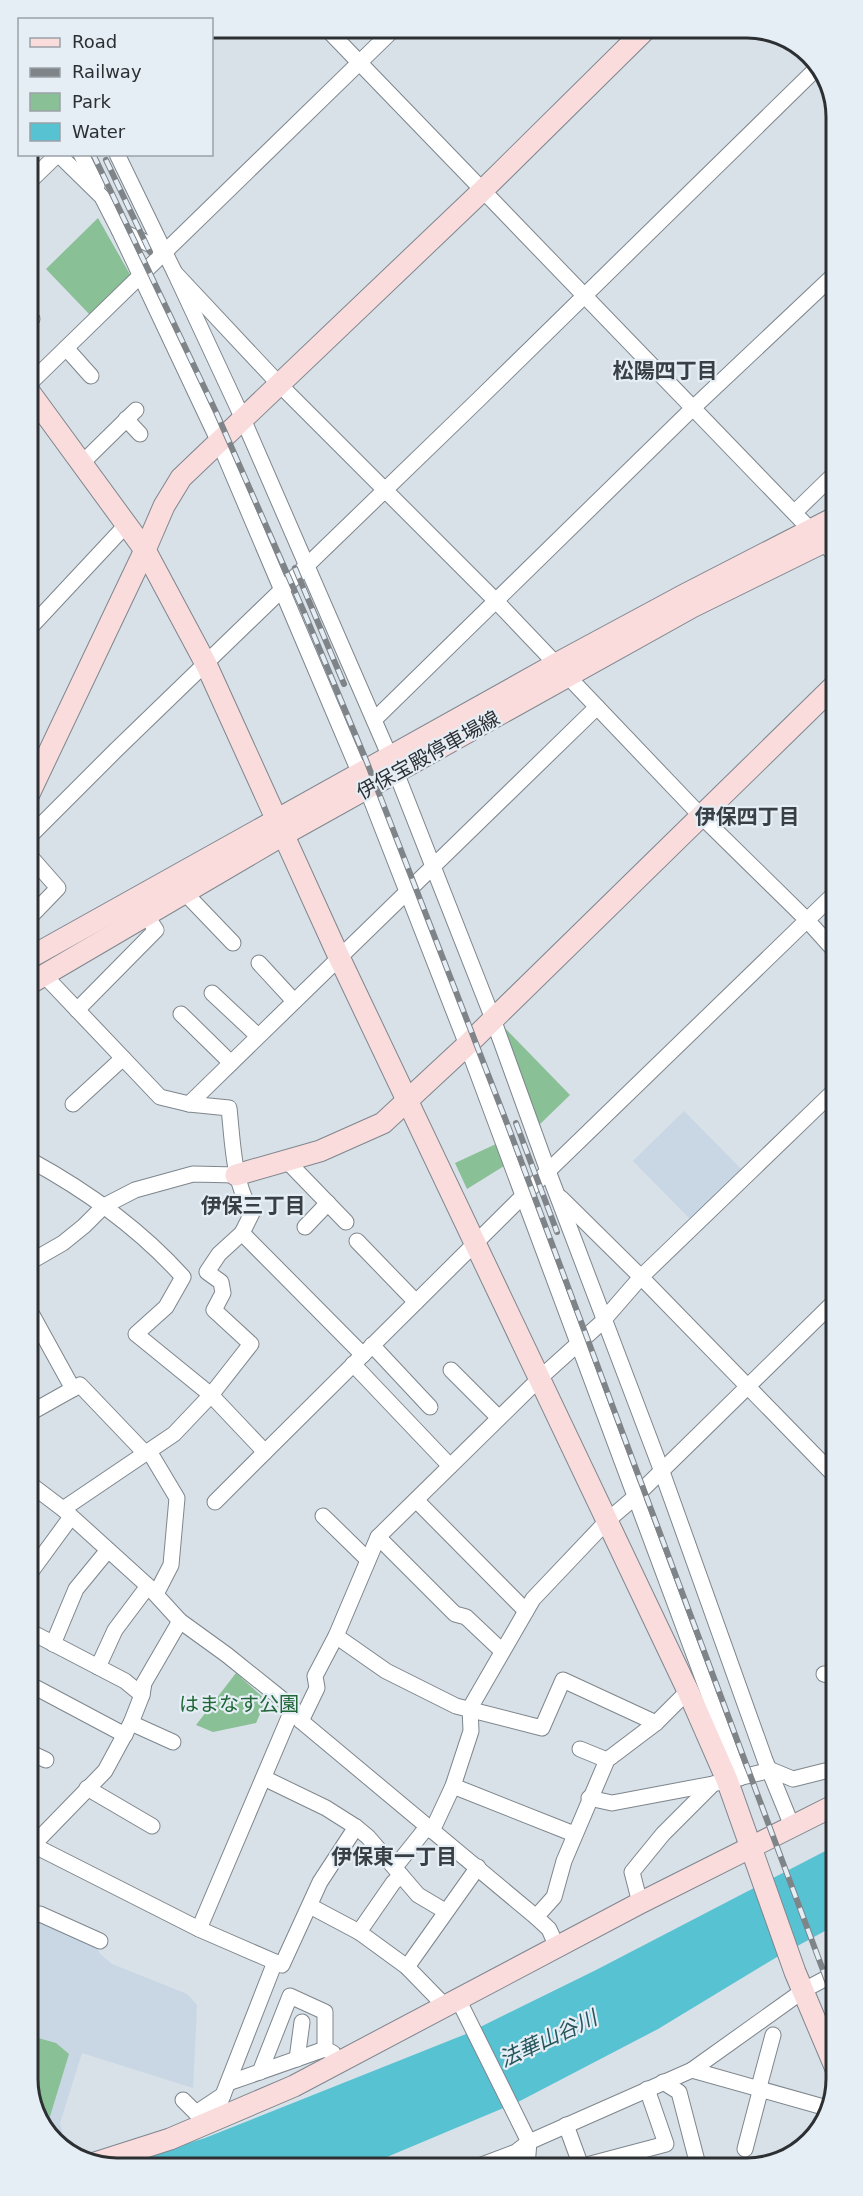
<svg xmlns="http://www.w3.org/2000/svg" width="863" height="2196" font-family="'DejaVu Sans','Noto Sans JP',sans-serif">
  <rect width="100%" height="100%" fill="#d8e0e8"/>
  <g fill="#c9d6e4">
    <polygon points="684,1111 742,1170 691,1220 633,1161"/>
    <polygon points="42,1918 95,1943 100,1954 112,1964 187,1994 197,2005 193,2088 82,2053 60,2123 64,2139 57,2143 32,2108 31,1920"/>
  </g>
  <g fill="#89c095">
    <polygon points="98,218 132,278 92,317 46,269"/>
    <polygon points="501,1024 570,1095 537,1127"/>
    <polygon points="496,1144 504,1166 467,1189 455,1163"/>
    <polygon points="236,1673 266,1700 256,1723 213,1732 196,1725"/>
    <polygon points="31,2036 56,2043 69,2054 48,2123 43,2124 32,2108"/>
  </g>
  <polygon fill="#57c2d2" points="835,1846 836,1925 777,1957 658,2029 518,2102 363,2167 108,2168 205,2138 466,2034 596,1970"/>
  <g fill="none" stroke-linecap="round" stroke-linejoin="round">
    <g stroke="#7e868d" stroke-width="17">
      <g id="street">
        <polyline points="325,27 832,552"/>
        <polyline points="58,154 102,197 119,230 164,251 175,273 279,384 495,600 701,816 807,920 833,949"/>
        <polyline points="81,154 97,186"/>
        <polyline points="117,154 164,251"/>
        <polyline points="27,184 58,154"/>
        <polyline points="119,230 219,442 360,774"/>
        <polyline points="175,273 243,419 390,757 493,1019 548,1171 661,1469 765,1760 792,1826"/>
        <polyline points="28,323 32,319"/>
        <polyline points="66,348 91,376"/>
        <polyline points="28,385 396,27"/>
        <polyline points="126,419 140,434"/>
        <polyline points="82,463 136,410"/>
        <polyline points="795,512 832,476"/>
        <polyline points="28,630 127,524"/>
        <polyline points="374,720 693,408 832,277"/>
        <polyline points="367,789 467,1045 740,1778"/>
        <polyline points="29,837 116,750 477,401 817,68"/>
        <polyline points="29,855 58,888 29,918"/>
        <polyline points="185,893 233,943"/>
        <polyline points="259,963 294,1001"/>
        <path d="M 44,975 L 160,1097 L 189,1104 L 229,1108 C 233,1145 233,1181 252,1213 L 242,1233 L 219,1254 L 207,1272 L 221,1282 L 223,1293 L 214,1310 L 251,1344 L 211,1395 L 174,1434 L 63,1509"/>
        <polyline points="212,993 258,1036"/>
        <polyline points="77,1010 156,930 146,915"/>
        <polyline points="181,1014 231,1063"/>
        <polyline points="73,1104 123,1058"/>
        <polyline points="189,1104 597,707"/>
        <path d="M 30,1160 C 87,1191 139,1228 183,1277 L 166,1307 L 136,1334 L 211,1395 L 265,1452 L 545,1174 L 833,895"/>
        <polyline points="286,1160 346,1222"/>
        <polyline points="561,1198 641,1277 835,1476"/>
        <polyline points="305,1227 328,1203"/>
        <polyline points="242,1233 363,1355"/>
        <polyline points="357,1241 416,1302"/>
        <polyline points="30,1262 63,1243 84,1226 104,1206 135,1190 193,1174 236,1175"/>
        <polyline points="30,1311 73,1389"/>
        <polyline points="372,1345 430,1407"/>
        <polyline points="353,1364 450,1466"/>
        <polyline points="451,1370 499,1418"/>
        <polyline points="30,1413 80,1385 145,1453"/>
        <polyline points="149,1451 177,1498 171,1565 156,1594"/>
        <polyline points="30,1484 63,1509 148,1586 180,1621 227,1655 293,1708 301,1721 536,1917 549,1929 557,1947"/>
        <polyline points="416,1500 526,1611"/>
        <polyline points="215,1502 265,1452"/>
        <polyline points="323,1516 368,1560"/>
        <polyline points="378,1537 455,1614 466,1617 502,1651"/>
        <polyline points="30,1573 71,1517"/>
        <polyline points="31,1632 125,1681 142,1695"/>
        <polyline points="336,1636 386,1671 456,1706 542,1728 563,1680 656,1723"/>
        <polyline points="53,1644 76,1589 108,1550"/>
        <polyline points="98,1667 115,1630 148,1586"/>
        <polyline points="824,1674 835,1677"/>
        <polyline points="31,1685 125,1735"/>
        <polyline points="301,1721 317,1688 315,1676 336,1636 378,1537 540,1378 601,1323 641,1277 834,1091"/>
        <polyline points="131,1723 173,1742"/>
        <polyline points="580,1749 607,1760"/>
        <polyline points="31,1753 46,1760"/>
        <polyline points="264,1778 326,1808 356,1827 368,1837 418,1895 445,1911"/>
        <polyline points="453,1786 574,1834"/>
        <polyline points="87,1788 152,1826"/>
        <polyline points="589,1798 612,1803 713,1784"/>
        <polyline points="432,1831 453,1786 471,1731 470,1708 533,1599 607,1521 635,1497 834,1302"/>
        <polyline points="31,1844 199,1929 282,1965 320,1882 356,1827"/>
        <polyline points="31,1847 105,1771 131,1723 142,1695 144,1683 180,1621"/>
        <polyline points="395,1867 427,1827"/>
        <polyline points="640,1903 632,1872 663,1834 713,1784 771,1770 793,1779 833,1769 835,1770"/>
        <polyline points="310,1906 359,1932 407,1967 445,2006"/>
        <polyline points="31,1917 40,1914 100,1941"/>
        <polyline points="536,1917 554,1897 564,1861 607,1760 656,1723 688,1691"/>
        <polyline points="199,1929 293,1708"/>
        <polyline points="359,1932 393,1883 401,1875"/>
        <polyline points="407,1967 478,1867"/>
        <polyline points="458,1999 529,2142 527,2166"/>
        <polyline points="297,2059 302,2022"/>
        <polyline points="692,2070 827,2108"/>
        <polyline points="260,2072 290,1996 325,2012 325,2049"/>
        <polyline points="663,2082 679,2092 698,2165"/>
        <polyline points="228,2083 325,2049 333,2053"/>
        <polyline points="759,2087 773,2035"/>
        <polyline points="183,2100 203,2120"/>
        <polyline points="196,2113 223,2095"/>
        <polyline points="214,2118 275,1962"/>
        <polyline points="566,2125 581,2166"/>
        <polyline points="745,2149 761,2088"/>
        <polyline points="479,2166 516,2152 529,2142 692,2070 804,1990 836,1973"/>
        <polyline points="583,2166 666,2144 647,2089"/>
      </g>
    </g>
    <g stroke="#7e868d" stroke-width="23">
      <g id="secondary">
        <polyline points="28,390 145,550 206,664 339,957 688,1691 727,1780 795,1972 836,2069"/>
        <polyline points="29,794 145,550 164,506 181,478 483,190 648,27"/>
        <polyline points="29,958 556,664 684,595 832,519"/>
        <polyline points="29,984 283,835 692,607 832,538"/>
        <polyline points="236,1175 320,1151 383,1123 467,1045 833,687"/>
        <polyline points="95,2163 170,2139 294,2086 640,1903 835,1805"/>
      </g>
    </g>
    <use href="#street" stroke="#fff" stroke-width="15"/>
    <use href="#secondary" stroke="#fadcdd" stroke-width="21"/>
    <g stroke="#7f8489" stroke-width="6">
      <g id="rail">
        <polyline points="93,154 216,412 304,612 366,760 508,1126 836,2005"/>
        <polyline points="106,160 150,252"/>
        <polyline points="295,568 344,684"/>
        <polyline points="516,1123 557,1232"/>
      </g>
    </g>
    <use href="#rail" stroke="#e5edf5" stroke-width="4" stroke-dasharray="11" stroke-linecap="butt"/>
  </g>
  <g text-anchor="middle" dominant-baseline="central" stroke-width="4.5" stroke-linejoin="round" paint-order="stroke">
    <g font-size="20" fill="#2d3033" stroke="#e5edf5">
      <text transform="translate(428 755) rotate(-29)">伊保宝殿停車場線</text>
    </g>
    <g font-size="20" fill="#206738" stroke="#e5edf5">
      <text x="239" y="1704">はまなす公園</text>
    </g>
    <g font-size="21" font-weight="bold" fill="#383f45" stroke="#e5edf5">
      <text x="665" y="371">松陽四丁目</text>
      <text x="747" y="817">伊保四丁目</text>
      <text x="253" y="1206">伊保三丁目</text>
      <text x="394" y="1857">伊保東一丁目</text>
    </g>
    <g font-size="21" font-style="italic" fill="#27565d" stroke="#e5edf5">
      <text transform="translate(548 2039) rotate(-25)">法華山谷川</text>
    </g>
  </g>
  <path d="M0 0H863V2196H0ZM117 38H747A79 79 0 0 1 826 117V2079A79 79 0 0 1 747 2158H117A79 79 0 0 1 38 2079V117A79 79 0 0 1 117 38Z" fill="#e5edf5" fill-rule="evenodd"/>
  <path fill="none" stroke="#2d3033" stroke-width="3" d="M117 38H747A79 79 0 0 1 826 117V2079A79 79 0 0 1 747 2158H117A79 79 0 0 1 38 2079V117A79 79 0 0 1 117 38Z"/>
  <rect x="18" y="18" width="195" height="138" fill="#e5edf5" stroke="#9ba1a7" stroke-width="1.5"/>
  <rect x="30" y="38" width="30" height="9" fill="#fadcdd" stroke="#9ba1a7" stroke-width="1.5"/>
  <text x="72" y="48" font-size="18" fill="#2d3033">Road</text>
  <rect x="30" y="68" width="30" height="9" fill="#7f8489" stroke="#9ba1a7" stroke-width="1.5"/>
  <text x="72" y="78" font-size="18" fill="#2d3033">Railway</text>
  <rect x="30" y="93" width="30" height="18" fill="#89c095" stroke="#9ba1a7" stroke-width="1.5"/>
  <text x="72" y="108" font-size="18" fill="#2d3033">Park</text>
  <rect x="30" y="123" width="30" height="18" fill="#57c2d2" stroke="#9ba1a7" stroke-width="1.5"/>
  <text x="72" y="138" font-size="18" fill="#2d3033">Water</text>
</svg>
